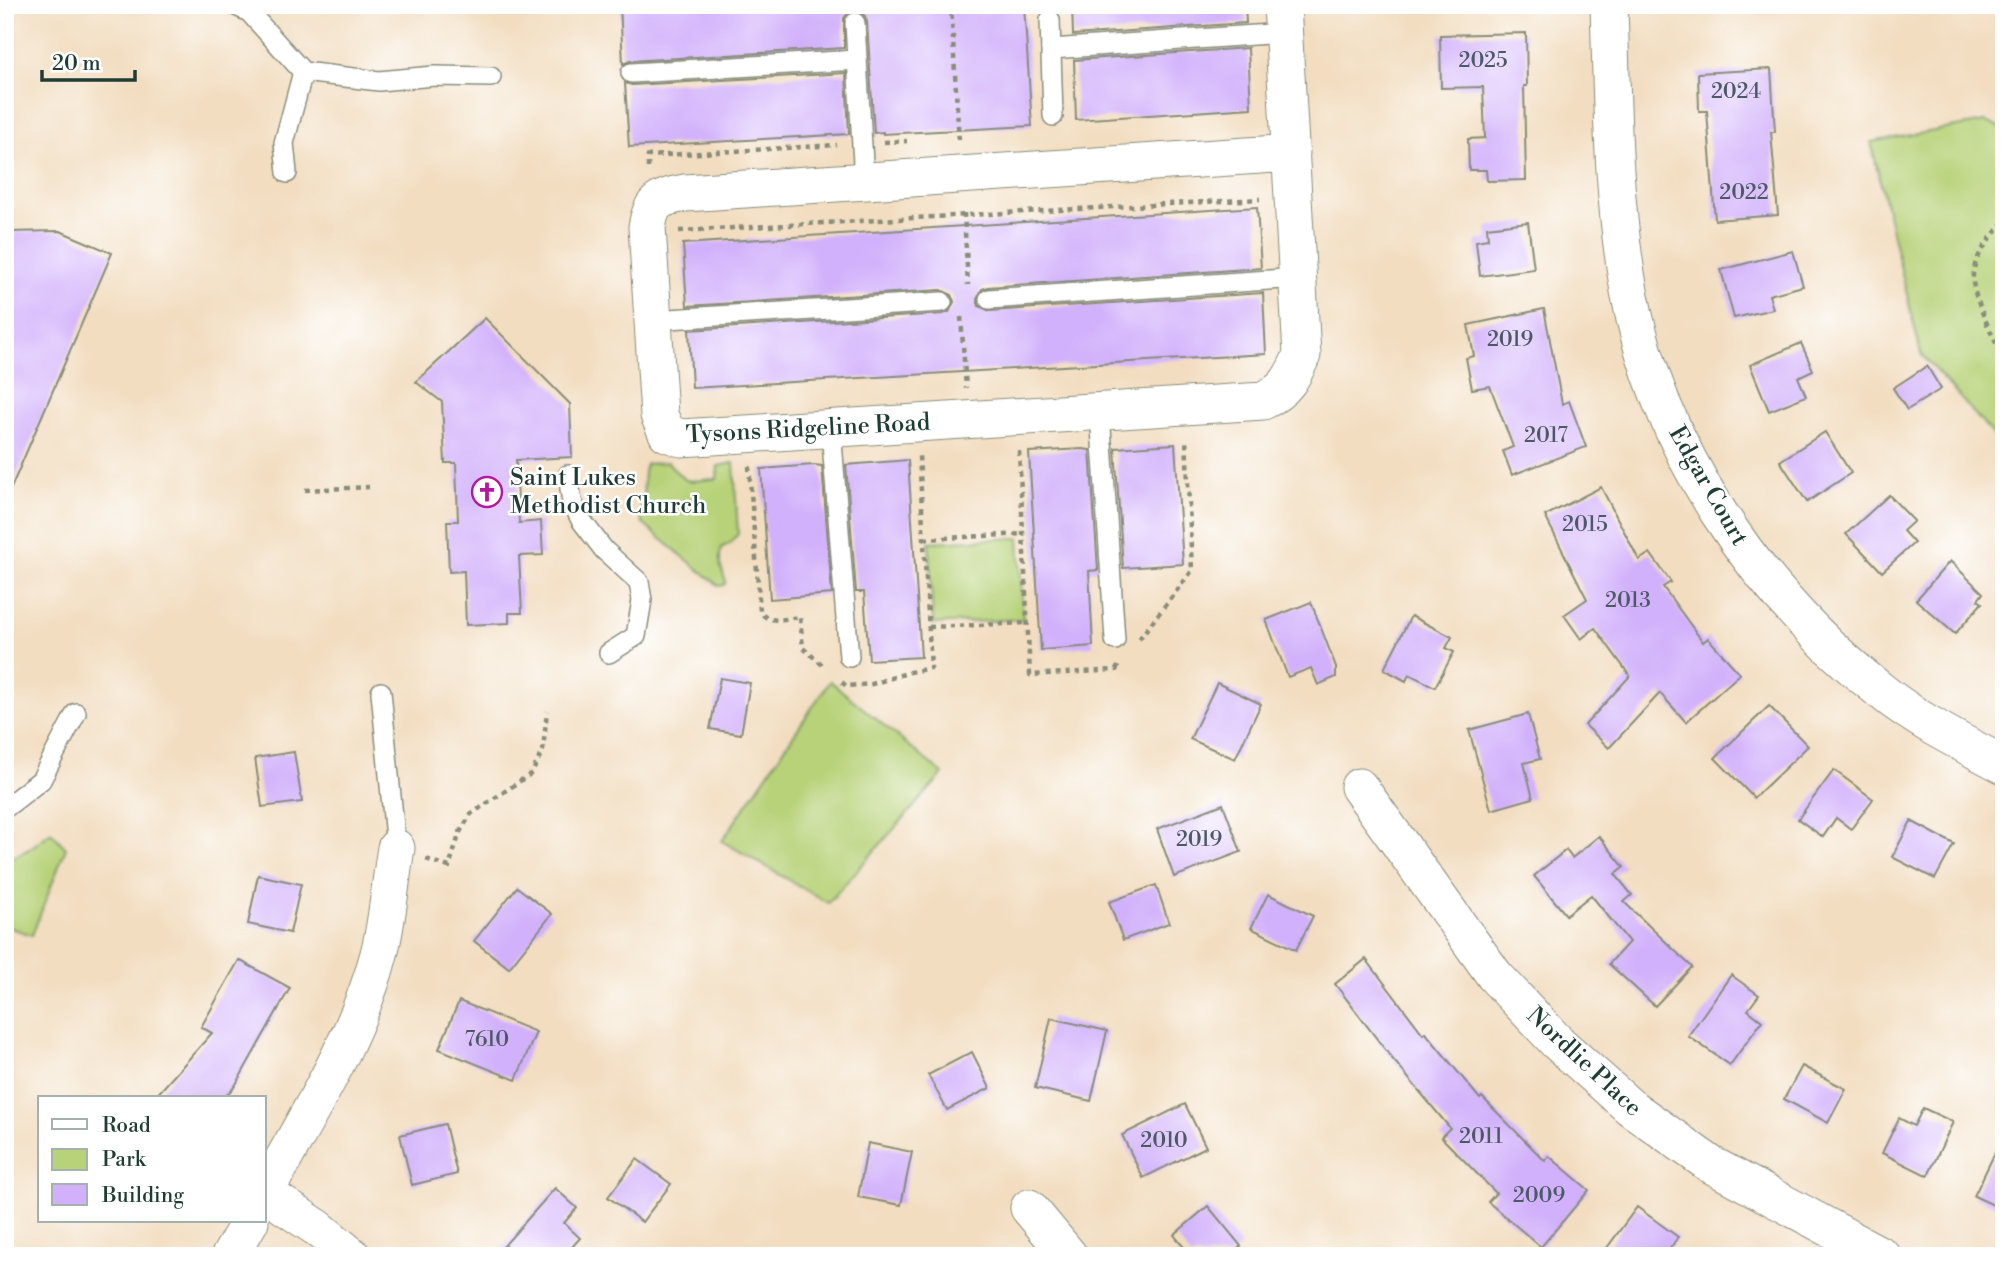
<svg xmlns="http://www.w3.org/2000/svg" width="2009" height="1261" font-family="'Libre Bodoni',serif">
  <rect width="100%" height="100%" fill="#fff"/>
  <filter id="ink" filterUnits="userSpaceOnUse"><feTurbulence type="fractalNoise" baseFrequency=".0143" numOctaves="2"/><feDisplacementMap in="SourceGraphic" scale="14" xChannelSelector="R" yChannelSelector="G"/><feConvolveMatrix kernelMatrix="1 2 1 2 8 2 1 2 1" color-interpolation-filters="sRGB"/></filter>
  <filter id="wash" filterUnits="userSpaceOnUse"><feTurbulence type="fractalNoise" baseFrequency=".00686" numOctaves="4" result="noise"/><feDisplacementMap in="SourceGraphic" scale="28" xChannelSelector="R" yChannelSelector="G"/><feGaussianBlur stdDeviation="1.57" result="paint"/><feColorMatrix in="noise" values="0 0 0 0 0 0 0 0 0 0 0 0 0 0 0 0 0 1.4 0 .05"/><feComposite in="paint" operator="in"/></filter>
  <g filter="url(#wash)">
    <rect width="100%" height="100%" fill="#f2ddc0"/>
    <g fill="#b7d278" stroke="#6b8856" stroke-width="2">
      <polygon points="1985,122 2004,128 2004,447 1921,354 1871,142"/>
      <path d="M 668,462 C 689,488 686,480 717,479 L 718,466 L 734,463 L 738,534 L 730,544 L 722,547 C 717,559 722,571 726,582 L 724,585 L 719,586 L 643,524 C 639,514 641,510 643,500 C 645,486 641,478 646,464 Z"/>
      <polygon points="1019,538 1023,619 933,624 929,542"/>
      <polygon points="830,681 943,774 828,903 722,841"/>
      <polygon points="51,832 66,848 32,935 5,926 5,861 29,849"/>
    </g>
    <g id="blocks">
      <g fill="#d1b1fb">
        <polygon points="620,5 909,5 910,12 1024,5 1032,126 883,134 883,132 874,133 867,22 865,16 860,12 849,12 844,18 844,48 630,61 623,64"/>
        <polygon points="1072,5 1245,5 1246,23 1073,35"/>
        <polygon points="1526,33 1527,86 1524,86 1526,180 1487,181 1486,170 1469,170 1468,139 1485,138 1483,87 1441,88 1440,35"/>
        <polygon points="1248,48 1251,108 1076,120 1074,60"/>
        <polygon points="1771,69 1775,132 1771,132 1778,215 1715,220 1707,111 1699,111 1698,73"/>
        <polygon points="846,73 849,134 629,147 625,83 632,85"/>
        <polygon points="1257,207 1261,268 988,287 982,289 977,299 979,306 990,311 1263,293 1266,354 692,388 689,330 943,314 949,312 954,302 952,295 941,290 687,306 683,244"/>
        <polygon points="1528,222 1534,269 1480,276 1476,241 1488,239 1487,227"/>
        <polygon points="60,231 112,253 5,502 5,232"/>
        <polygon points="1793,251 1803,286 1769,295 1773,309 1734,318 1721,270"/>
        <polygon points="1544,309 1562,404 1569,401 1586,447 1512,475 1503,451 1513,447 1490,386 1472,389 1466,358 1474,356 1468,325"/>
        <polygon points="485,318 570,404 572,457 516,460 519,523 541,521 543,555 519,556 522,613 509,613 509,623 466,625 464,571 449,572 447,521 458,521 456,463 445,463 442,402 416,382"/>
        <polygon points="1801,343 1813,370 1798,377 1806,396 1769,411 1750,365"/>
        <polygon points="1927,366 1941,389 1907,410 1893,388"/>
        <polygon points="1825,432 1851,473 1807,502 1780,461"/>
        <polygon points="1175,444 1183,564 1123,568 1115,448"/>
        <polygon points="1082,449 1090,450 1098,570 1089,571 1093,646 1041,650 1029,452"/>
        <polygon points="908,460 921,657 869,660 864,592 856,592 846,465"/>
        <polygon points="814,465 822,466 832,594 770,599 761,469"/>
        <polygon points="1601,487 1639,560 1650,553 1671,582 1663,587 1703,642 1708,638 1740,674 1686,722 1660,693 1609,748 1585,725 1630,676 1595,628 1581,639 1564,615 1587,599 1545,516"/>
        <polygon points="1889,495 1914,521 1903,531 1914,543 1882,572 1846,534"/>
        <polygon points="1950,561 1983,593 1978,600 1982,603 1955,634 1916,600"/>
        <polygon points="1311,602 1336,667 1336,677 1318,685 1311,668 1288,677 1266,620"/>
        <polygon points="1411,616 1452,637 1446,648 1454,652 1435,687 1409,674 1406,681 1384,669"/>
        <polygon points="720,678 750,683 741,734 710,729"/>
        <polygon points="1217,683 1261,704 1235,759 1190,739"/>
        <polygon points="1769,706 1808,746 1754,798 1715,758"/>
        <polygon points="1528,714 1540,759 1524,763 1533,798 1491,810 1469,730"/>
        <polygon points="294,752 302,802 262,807 255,758"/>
        <polygon points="1834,770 1873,799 1851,829 1836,818 1823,837 1798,819"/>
        <polygon points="1223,804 1241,852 1174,877 1157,829"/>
        <polygon points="1911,821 1954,844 1935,879 1892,857"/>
        <polygon points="1599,836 1624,867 1615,874 1632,895 1624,902 1692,967 1655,1006 1609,964 1629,942 1591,895 1566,915 1534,876 1566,850 1572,858"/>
        <polygon points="258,875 301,884 290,933 248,924"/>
        <polygon points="1156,885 1169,923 1123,940 1109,902"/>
        <polygon points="517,887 552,914 509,968 474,941"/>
        <polygon points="1268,894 1313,916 1296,950 1251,928"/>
        <polygon points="1366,959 1423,1034 1425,1032 1480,1099 1482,1097 1545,1161 1549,1156 1589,1190 1541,1247 1488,1202 1496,1193 1441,1137 1450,1128 1390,1056 1335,984"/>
        <polygon points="239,960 290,988 235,1086 224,1098 154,1098 212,1033 201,1027"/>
        <polygon points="1731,975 1759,995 1748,1010 1762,1021 1730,1065 1688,1036"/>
        <polygon points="459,1001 536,1032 516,1080 439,1049"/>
        <polygon points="1051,1018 1107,1031 1091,1101 1035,1088"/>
        <polygon points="972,1052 990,1088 947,1110 928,1075"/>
        <polygon points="1802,1066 1846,1089 1828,1123 1784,1099"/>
        <polygon points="1185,1104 1206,1147 1143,1178 1122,1135"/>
        <polygon points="1923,1108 1953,1122 1928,1176 1882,1153 1899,1118 1914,1126"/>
        <polygon points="445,1124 457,1174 412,1185 400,1135"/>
        <polygon points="2004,1134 2004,1210 1974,1196"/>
        <polygon points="868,1143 912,1152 901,1205 858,1197"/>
        <polygon points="637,1159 671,1184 642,1222 608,1197"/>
        <polygon points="555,1188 577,1208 564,1223 580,1238 564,1256 495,1256"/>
        <polygon points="1208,1206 1241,1246 1229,1256 1191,1256 1174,1235"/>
        <polygon points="1637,1207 1678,1237 1665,1256 1601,1256"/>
      </g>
    </g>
  </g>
  <g filter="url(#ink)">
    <use href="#blocks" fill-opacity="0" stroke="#888d7a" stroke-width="2"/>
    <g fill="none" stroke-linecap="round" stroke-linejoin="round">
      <g stroke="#888d7a" stroke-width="22">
        <g id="lane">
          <polyline points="234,5 249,12 303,72 379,81 434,76 491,77"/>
          <polyline points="1050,20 1053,116"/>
          <polyline points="855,23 864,181"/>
          <polyline points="1051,49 1284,33"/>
          <polyline points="631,73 857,60"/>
          <polyline points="287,173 284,143 303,72"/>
          <polyline points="989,299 1298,278"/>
          <polyline points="653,320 942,302"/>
          <polyline points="1100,412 1115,640"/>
          <polyline points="831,429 849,657"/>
          <polyline points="568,475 572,502 581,520 604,550 639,582 642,600 636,636 609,653"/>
          <polyline points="381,692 396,848"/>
          <polyline points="5,808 41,780 76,713"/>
        </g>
      </g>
      <g stroke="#888d7a" stroke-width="39">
        <g id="street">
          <path d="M 1282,5 L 1302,355 C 1292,378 1286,390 1263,401 L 681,438 L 667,433 L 659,415 L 647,227 C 652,200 659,198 685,193 L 1291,153"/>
          <path d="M 1609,5 C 1612,101 1612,197 1629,291 C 1658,448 1756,593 1881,691 C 1918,721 1962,743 2004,765"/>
          <polyline points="1359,787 1495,976 1557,1042 1630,1107 1710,1164 1882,1256"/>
          <polyline points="265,1193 319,1229 352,1256"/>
          <path d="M 264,1194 C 306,1117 357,1039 379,954 C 388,920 390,883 396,848"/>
          <polyline points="1029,1208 1069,1256"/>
          <polyline points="230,1256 250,1221"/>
        </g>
      </g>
      <g stroke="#888d7a" stroke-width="4.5" stroke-dasharray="5 5" stroke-linecap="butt">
        <polyline points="951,5 959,142"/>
        <polyline points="884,142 907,141"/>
        <polyline points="648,168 648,156 837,145"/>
        <polyline points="964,213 968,285"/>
        <path d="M 2004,222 C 1991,237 1971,259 1973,281 C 1974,300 1995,341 2004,359"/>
        <polyline points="679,231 1260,199"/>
        <polyline points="961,317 966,388"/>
        <polyline points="1019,451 1030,675 1116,670 1119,665"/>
        <path d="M 749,466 L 760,611 C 767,625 787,618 800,617 L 803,648 L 825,667"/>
        <polyline points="305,490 369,487"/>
        <polyline points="924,539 1023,534"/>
        <polyline points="929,627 1027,623"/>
        <polyline points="1139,639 1192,571 1186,438"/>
        <polyline points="842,682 846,686 872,684 910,672 931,668 919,455"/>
        <polyline points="426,859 449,867 460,832 471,814 532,773 543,750 547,711"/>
      </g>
      <use href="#lane" stroke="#fff" stroke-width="19"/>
      <use href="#street" stroke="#fff" stroke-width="37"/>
    </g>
  </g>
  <defs>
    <g id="church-ring" transform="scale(1.575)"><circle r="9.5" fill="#fff" stroke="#b5179e" stroke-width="1.5"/><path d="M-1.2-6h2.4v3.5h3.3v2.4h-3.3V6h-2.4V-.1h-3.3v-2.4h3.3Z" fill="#b5179e"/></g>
  </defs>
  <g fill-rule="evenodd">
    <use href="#church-ring" x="487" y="492"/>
  </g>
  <g text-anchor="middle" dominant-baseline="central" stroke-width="5" stroke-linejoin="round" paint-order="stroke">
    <g font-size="21" fill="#4c5a66">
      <text x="1483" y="61">2025</text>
      <text x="1736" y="92">2024</text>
      <text x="1744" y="193">2022</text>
      <text x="1510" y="340">2019</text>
      <text x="1546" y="436">2017</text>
      <text x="1585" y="525">2015</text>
      <text x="1628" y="601">2013</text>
      <text x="1199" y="840">2019</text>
      <text x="487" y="1040">7610</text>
      <text x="1481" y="1137">2011</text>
      <text x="1164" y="1141">2010</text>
      <text x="1539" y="1196">2009</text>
    </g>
    <g font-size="24" fill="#1f3d34" stroke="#fff">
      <text transform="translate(808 429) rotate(-3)">Tysons Ridgeline Road</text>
      <text transform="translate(1708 486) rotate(60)">Edgar Court</text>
      <text transform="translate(1584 1062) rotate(43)">Nordlie Place</text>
    </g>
    <g font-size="24" fill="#1f3d34" stroke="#fff" text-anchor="start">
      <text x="510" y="478">Saint Lukes<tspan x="510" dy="28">Methodist Church</tspan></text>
    </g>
  </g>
  <rect width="2009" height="1261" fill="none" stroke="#fff" stroke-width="28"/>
  <rect x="38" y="1096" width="228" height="126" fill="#ffffff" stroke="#a5b1ae" stroke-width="2"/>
  <rect x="52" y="1119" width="35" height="10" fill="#ffffff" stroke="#a5b1ae" stroke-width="2"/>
  <text x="102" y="1132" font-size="21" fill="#1f3d34">Road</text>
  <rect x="52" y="1149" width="35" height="21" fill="#b7d278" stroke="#a5b1ae" stroke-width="2"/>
  <text x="102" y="1166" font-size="21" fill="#1f3d34">Park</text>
  <rect x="52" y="1184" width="35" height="21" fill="#d1b1fb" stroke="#a5b1ae" stroke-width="2"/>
  <text x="102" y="1202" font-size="21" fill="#1f3d34">Building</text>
  <path d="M42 70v10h93v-10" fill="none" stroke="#1f3d34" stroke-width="3.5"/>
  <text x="52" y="70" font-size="21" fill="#1f3d34" stroke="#ffffff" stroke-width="5" paint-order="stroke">20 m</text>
</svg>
